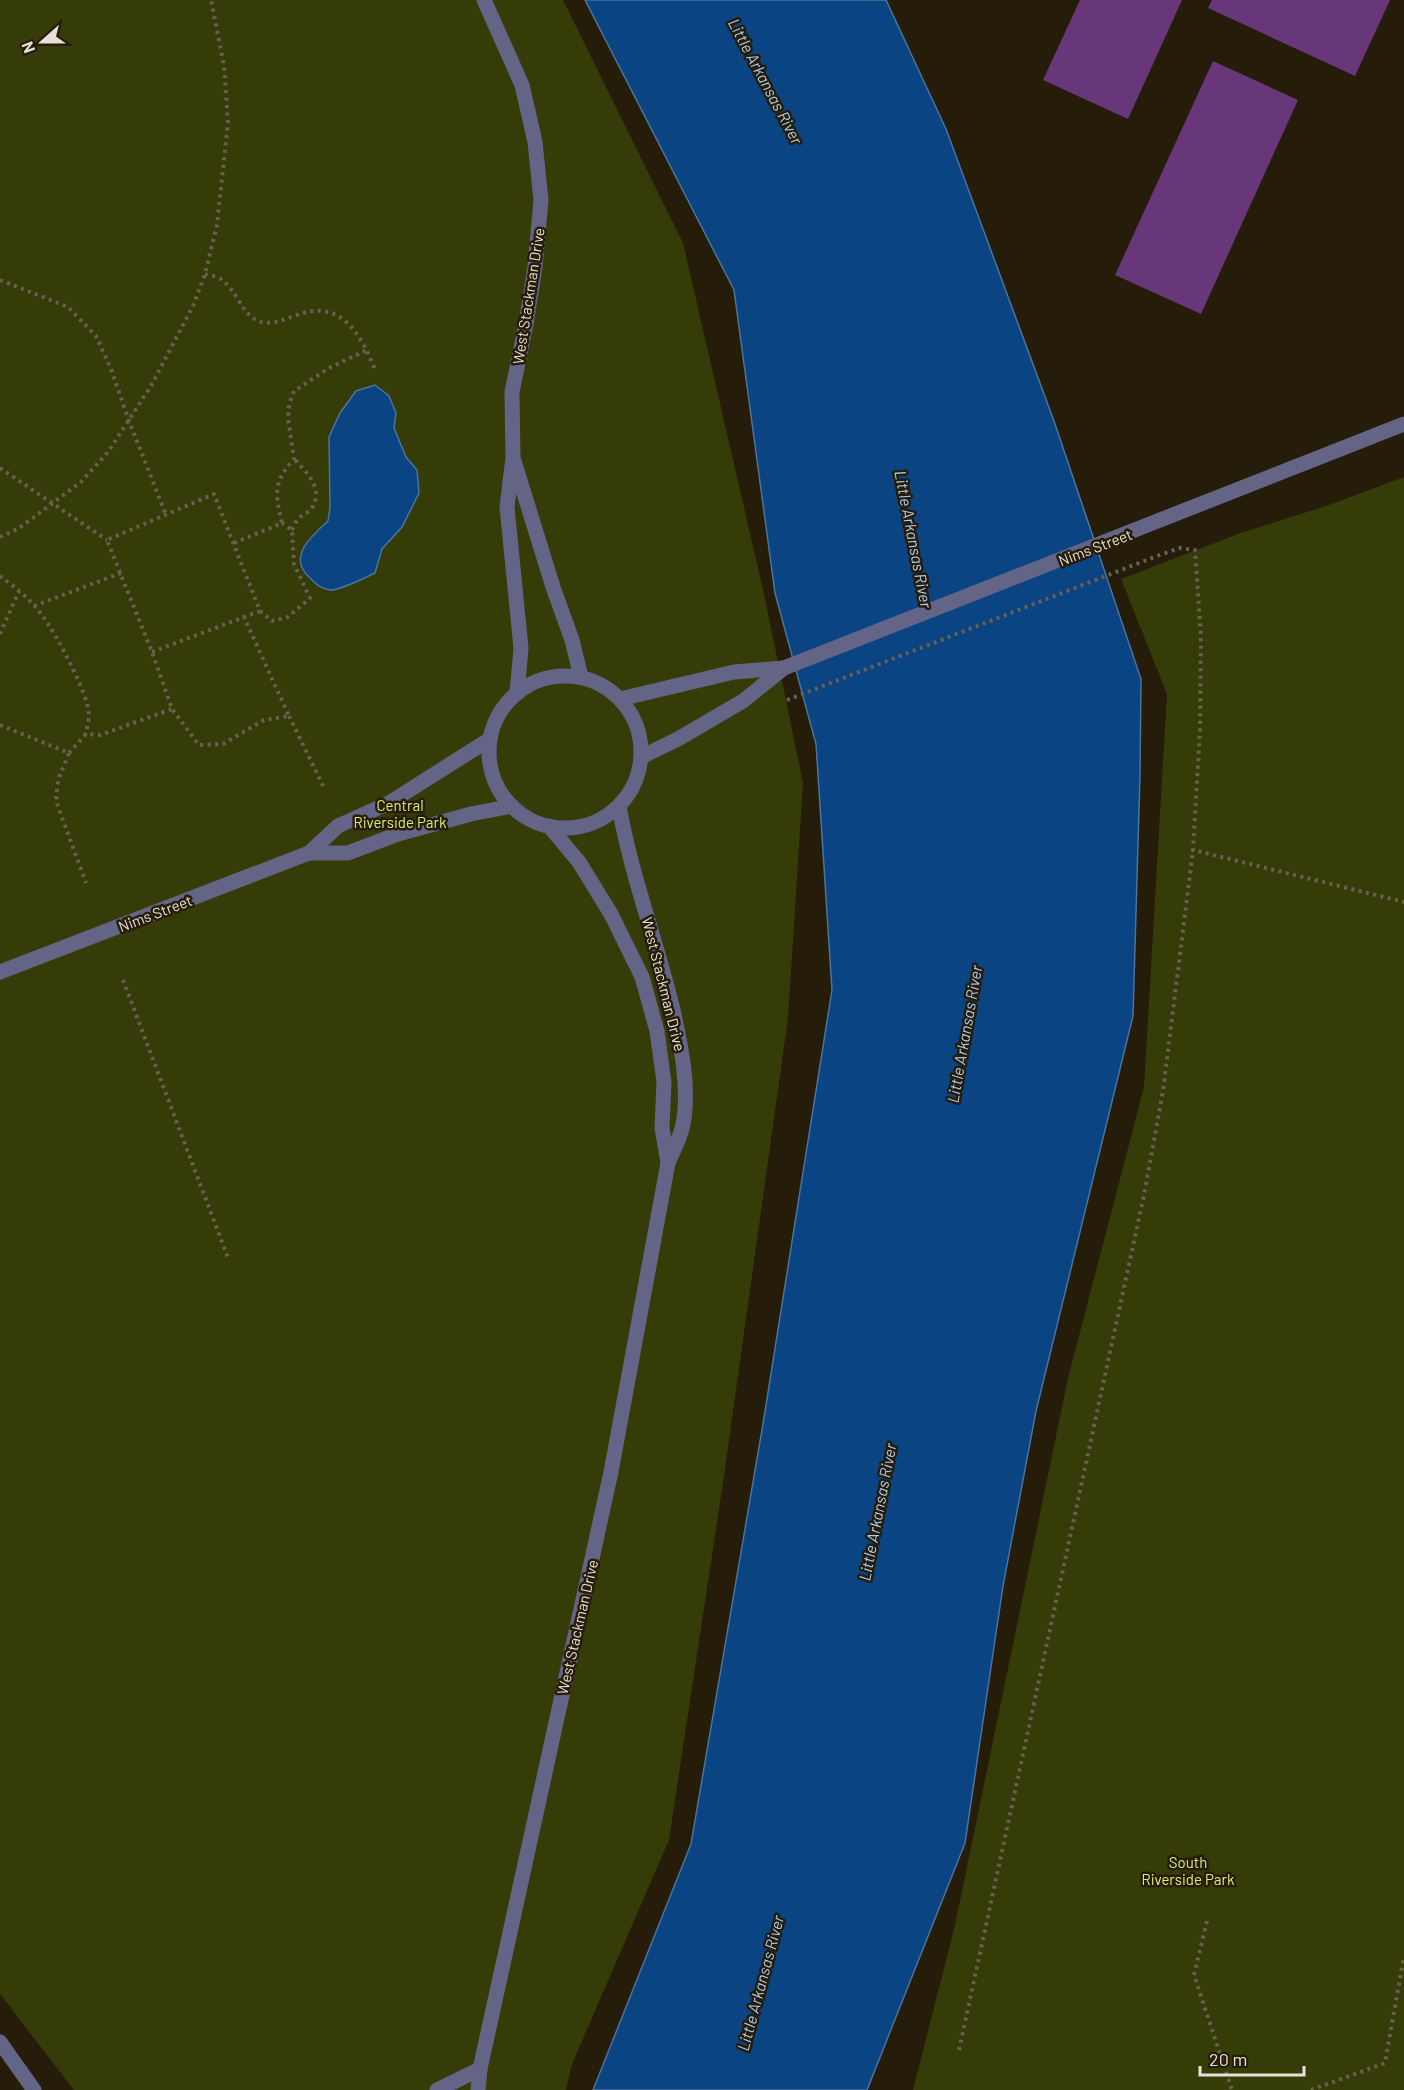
<svg xmlns="http://www.w3.org/2000/svg" width="1404" height="2090" font-family="Barlow,sans-serif">
  <rect width="100%" height="100%" fill="#251c0a"/>
  <g fill="#363c08">
    <polygon points="0,0 563,0 683,243 764,594 803,783 788,1018 724,1476 669,1840 572,2064 566,2090 74,2090 0,1994"/>
    <polygon points="1404,477 1404,2090 913,2090 955,1925 1068,1378 1144,1087 1167,694 1121,579 1238,534 1329,505"/>
  </g>
  <g fill="#0a4482" stroke="#4c739b" stroke-width="1.5">
    <polygon points="585,0 886,0 946,129 1054,421 1141,679 1140,775 1133,1016 1036,1411 1003,1586 965,1843 867,2090 593,2090 691,1844 763,1424 832,990 816,744 775,593 734,290"/>
    <path d="M 375,385 L 389,396 L 396,413 L 394,428 L 406,457 L 417,470 L 419,493 L 402,527 L 382,549 L 375,573 C 364,578 342,590 330,590 C 321,589 316,584 310,578 C 286,557 312,536 328,521 L 330,507 L 329,437 L 340,413 L 356,391 Z"/>
  </g>
  <g fill="#68377a">
    <polygon points="1080,0 1182,0 1128,119 1043,80"/>
    <polygon points="1212,0 1390,0 1355,76 1208,8"/>
    <polygon points="1213,61 1298,100 1201,314 1115,275"/>
  </g>
  <g fill="none" stroke-linecap="round" stroke-linejoin="round">
    <g stroke="#686050" stroke-width="4" stroke-dasharray="3 4.5" stroke-linecap="butt">
      <path d="M 205,274 C 210,276 218,276 222,280 C 237,291 241,313 258,321 C 273,327 288,317 303,313 C 345,301 363,340 376,372"/>
      <polyline points="0,280 68,307 96,336 111,369 129,421 166,515"/>
      <polyline points="0,468 107,540"/>
      <path d="M 292,530 C 294,526 296,521 299,518 C 303,514 308,513 311,509 C 325,490 307,472 294,459"/>
      <polyline points="0,537 18,529 81,482 108,452 151,386 193,306 205,274 217,225 228,122 224,66 211,0"/>
      <path d="M 234,543 L 282,523 C 275,494 273,482 294,459 L 288,419 L 289,405 L 294,391 L 331,367 L 367,350"/>
      <path d="M 0,576 C 16,588 33,601 44,618 C 57,636 89,695 89,715 C 89,721 87,728 86,734"/>
      <polyline points="34,606 121,573"/>
      <polyline points="260,611 272,621 288,617 310,598 294,564 292,530 282,523"/>
      <polyline points="0,634 19,591"/>
      <polyline points="152,652 260,611 214,494 107,540 152,652 172,709 199,745 223,744 264,720 289,716 244,617"/>
      <polyline points="787,700 1157,556 1180,548 1195,550 1201,637 1200,730 1193,850 1404,902"/>
      <polyline points="289,716 325,790"/>
      <polyline points="0,725 69,753 58,780 56,801 86,883"/>
      <polyline points="69,753 86,734 100,735 172,709"/>
      <polyline points="123,980 228,1258"/>
      <polyline points="1207,1921 1194,1975 1232,2090"/>
      <polyline points="959,2050 1144,1195 1163,1091 1193,850"/>
      <polyline points="1311,2090 1385,2063 1404,1956"/>
    </g>
    <g stroke="#646486" stroke-width="15">
      <polyline points="484,0 522,85 535,142 541,200 535,267 526,324 512,392 513,458 507,507 521,648 517,693"/>
      <polyline points="514,461 553,587 572,640 581,677"/>
      <circle cx="565" cy="752" r="76"/>
      <polyline points="620,699 734,672 784,668"/>
      <polyline points="641,757 678,739 743,701 784,668 1404,424"/>
      <polyline points="549,826 579,862 611,914 642,977 657,1031 664,1082 662,1128 668,1163"/>
      <polyline points="309,853 348,853 398,834 471,814 512,806"/>
      <polyline points="0,972 309,853 338,826 389,803 490,739"/>
      <polyline points="0,2042 34,2090"/>
      <polyline points="437,2090 480,2069"/>
      <path d="M 478,2090 L 480,2069 L 611,1472 L 668,1163 C 673,1151 681,1137 683,1124 C 690,1088 681,1046 673,1010 C 657,942 631,875 619,806"/>
    </g>
  </g>
  <g text-anchor="middle" dominant-baseline="central" stroke-width="5" stroke-linejoin="round" paint-order="stroke">
    <g font-size="15" fill="#e7e1d5" stroke="#251c0a">
      <text transform="translate(528 296) rotate(-81)">West Stackman Drive</text>
      <text transform="translate(1095 547) rotate(-21)">Nims Street</text>
      <text transform="translate(155 913) rotate(-21)">Nims Street</text>
      <text transform="translate(664 984) rotate(76)">West Stackman Drive</text>
      <text transform="translate(577 1627) rotate(-77)">West Stackman Drive</text>
    </g>
    <g font-size="15" fill="#dbee74" stroke="#251c0a">
      <text x="400" y="805">Central<tspan x="400" dy="17">Riverside Park</tspan></text>
      <text x="1188" y="1862">South<tspan x="1188" dy="17">Riverside Park</tspan></text>
    </g>
    <g font-size="16" font-style="italic" fill="#b0cdf1" stroke="#251c0a">
      <text transform="translate(766 81) rotate(62)">Little Arkansas River</text>
      <text transform="translate(914 539) rotate(79)">Little Arkansas River</text>
      <text transform="translate(964 1034) rotate(-80)">Little Arkansas River</text>
      <text transform="translate(877 1512) rotate(-79)">Little Arkansas River</text>
      <text transform="translate(760 1983) rotate(-75)">Little Arkansas River</text>
    </g>
  </g>
  <g transform="translate(42 42) rotate(249)" stroke="#251c0a" stroke-width="4.5" paint-order="stroke">
  <path d="M0-4.5L10 22L0 15L-10 22Z" fill="#e7e1d5"/>
  <text y="-9" font-size="16" font-weight="bold" text-anchor="middle" fill="#e7e1d5">N</text>
  </g>
  <path d="M1200 2066v9h104v-9" fill="none" stroke="#e7e1d5" stroke-width="3"/>
  <text x="1209" y="2066" font-size="18" fill="#e7e1d5" stroke="#251c0a" stroke-width="4.5" paint-order="stroke">20 m</text>
</svg>
